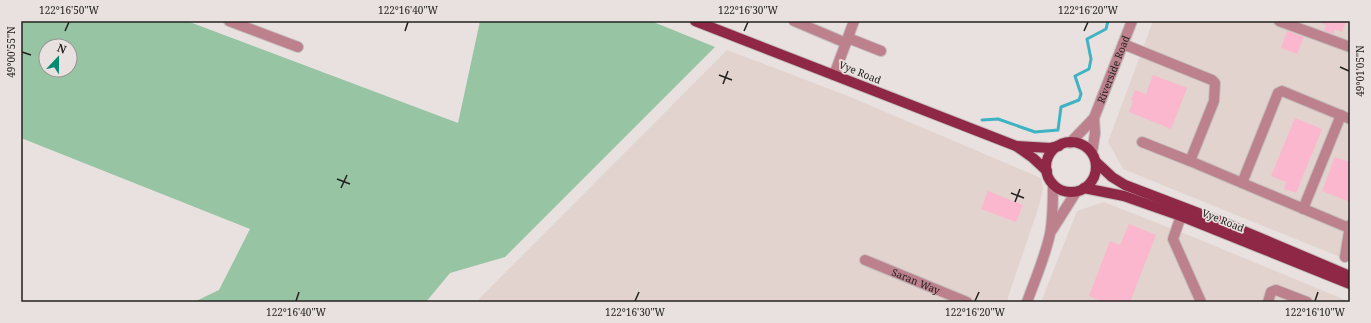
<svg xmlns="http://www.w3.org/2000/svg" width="1371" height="323" font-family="'Noto Serif',serif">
  <rect width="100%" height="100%" fill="#e8e1df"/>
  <g fill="#e2d3ce">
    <polygon points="1153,21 1350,21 1350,261 1123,169 1108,142"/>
    <polygon points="727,50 848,96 1041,178 1043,188 1039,206 1009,294 1007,302 476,302"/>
    <polygon points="1104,202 1203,241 1350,302 1041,302 1077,211"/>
  </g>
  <path fill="#97c5a3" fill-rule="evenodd" d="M 21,21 L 187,21 L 458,123 L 480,21 L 651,21 L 715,47 L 505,257 L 450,273 L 426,302 L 194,302 L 219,290 L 250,229 L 21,138 ZM 46,46 L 70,46 L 70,70 L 46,70 Z"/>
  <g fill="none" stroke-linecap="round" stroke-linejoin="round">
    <polyline stroke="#3fb3c3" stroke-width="3" points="982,120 998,119 1035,132 1058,130 1061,107 1079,100 1081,94 1075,76 1089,69 1091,59 1087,39 1106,29 1108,21"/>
  </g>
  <g fill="#fbb7cd">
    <polygon points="1316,21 1346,21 1342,32 1335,29 1333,34 1324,31 1326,25"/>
    <polygon points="1287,31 1304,37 1297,54 1281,48"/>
    <polygon points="1153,75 1187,88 1171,129 1129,112 1133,101 1131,100 1135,90 1146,94"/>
    <polygon points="1295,118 1322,129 1296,193 1284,189 1286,182 1271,176"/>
    <polygon points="1335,157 1350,162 1350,202 1322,191"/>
    <polygon points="988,191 1023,205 1016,222 981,209"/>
    <polygon points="1129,224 1156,235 1130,302 1103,302 1089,296 1110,241 1120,245"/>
  </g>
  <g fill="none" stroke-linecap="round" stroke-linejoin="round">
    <g stroke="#c4bebc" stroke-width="12">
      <g id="minor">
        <polyline points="229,21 298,47"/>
        <polyline points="794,21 846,43"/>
        <polyline points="1279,21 1350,47"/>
        <polyline points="848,38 881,51"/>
        <polyline points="1123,44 1212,80 1215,83 1214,101 1190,161 1142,142"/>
        <polyline points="834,75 854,21"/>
        <path id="s1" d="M 1070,143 L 1094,118 L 1132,21"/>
        <polyline points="1092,153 1095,133 1094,118"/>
        <polyline points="1190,161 1242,183"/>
        <polyline points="1303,209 1341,115"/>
        <polyline points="1181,216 1173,239 1201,302"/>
        <polyline points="1349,228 1242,183 1278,93 1282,91 1350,119"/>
        <polyline points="1052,230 1076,192"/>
        <polyline points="1345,257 1350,225"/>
        <path id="s2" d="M 865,260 L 967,302"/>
        <path d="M 1027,302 C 1035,280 1045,257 1050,234 C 1053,218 1053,201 1053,184"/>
        <polyline points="1268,302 1271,292 1276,290 1307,302"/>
      </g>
    </g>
    <g stroke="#c4bebc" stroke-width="12">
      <g id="major">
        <polyline points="695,21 1016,146 1033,158 1047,171"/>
        <circle cx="1071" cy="167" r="25"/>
        <polyline points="1016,146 1050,148 1059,146"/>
        <polyline points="1096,162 1112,177 1125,185 1227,224 1350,276"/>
        <polyline points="1084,188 1124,196 1181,216 1350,284"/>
      </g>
    </g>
    <use href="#minor" stroke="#bc818c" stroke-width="10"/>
    <use href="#major" stroke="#8f2846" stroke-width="10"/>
  </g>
  <path fill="none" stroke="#22201f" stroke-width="1.5" d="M 65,31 L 69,22M 405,31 L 408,22M 744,31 L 748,22M 1084,31 L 1088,22M 22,52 L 31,55M 1340,67 L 1349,71M 719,75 L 732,80M 723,84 L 728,71M 337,179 L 350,184M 341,188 L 347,175M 1011,193 L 1024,198M 1015,202 L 1020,189M 296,301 L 299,292M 635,301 L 639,292M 975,301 L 979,292M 1315,301 L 1318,292"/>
  <g text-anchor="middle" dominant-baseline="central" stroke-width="3.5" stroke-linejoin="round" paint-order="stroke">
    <g font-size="10" fill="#22201f" stroke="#e8e1df">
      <text stroke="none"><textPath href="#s1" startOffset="87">Riverside Road</textPath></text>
      <text transform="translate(860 72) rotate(22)">Vye Road</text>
      <text transform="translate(1223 220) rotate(22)">Vye Road</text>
      <text stroke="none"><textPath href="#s2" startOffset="55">Saran Way</textPath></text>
    </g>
  </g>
  <rect width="1371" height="323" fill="none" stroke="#e8e1df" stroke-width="44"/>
  <g transform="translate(58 58) rotate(22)"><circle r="19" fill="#e8e1df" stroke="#999492"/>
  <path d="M0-3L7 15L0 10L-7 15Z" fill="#028b72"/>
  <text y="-6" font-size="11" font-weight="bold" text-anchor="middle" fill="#22201f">N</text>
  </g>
  <rect x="22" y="22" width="1327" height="279" fill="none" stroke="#22201f" stroke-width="1.5"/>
  <g font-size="10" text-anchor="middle" fill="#22201f">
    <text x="69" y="14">122°16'50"W</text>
    <text x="408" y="14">122°16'40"W</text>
    <text x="748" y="14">122°16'30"W</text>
    <text x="1088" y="14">122°16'20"W</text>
    <text transform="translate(11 52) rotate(-90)" y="4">49°00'55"N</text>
    <text transform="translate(1360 71) rotate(-90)" y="4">49°01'05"N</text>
    <text x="296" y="316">122°16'40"W</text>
    <text x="635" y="316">122°16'30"W</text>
    <text x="975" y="316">122°16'20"W</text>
    <text x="1315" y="316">122°16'10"W</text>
  </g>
</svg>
